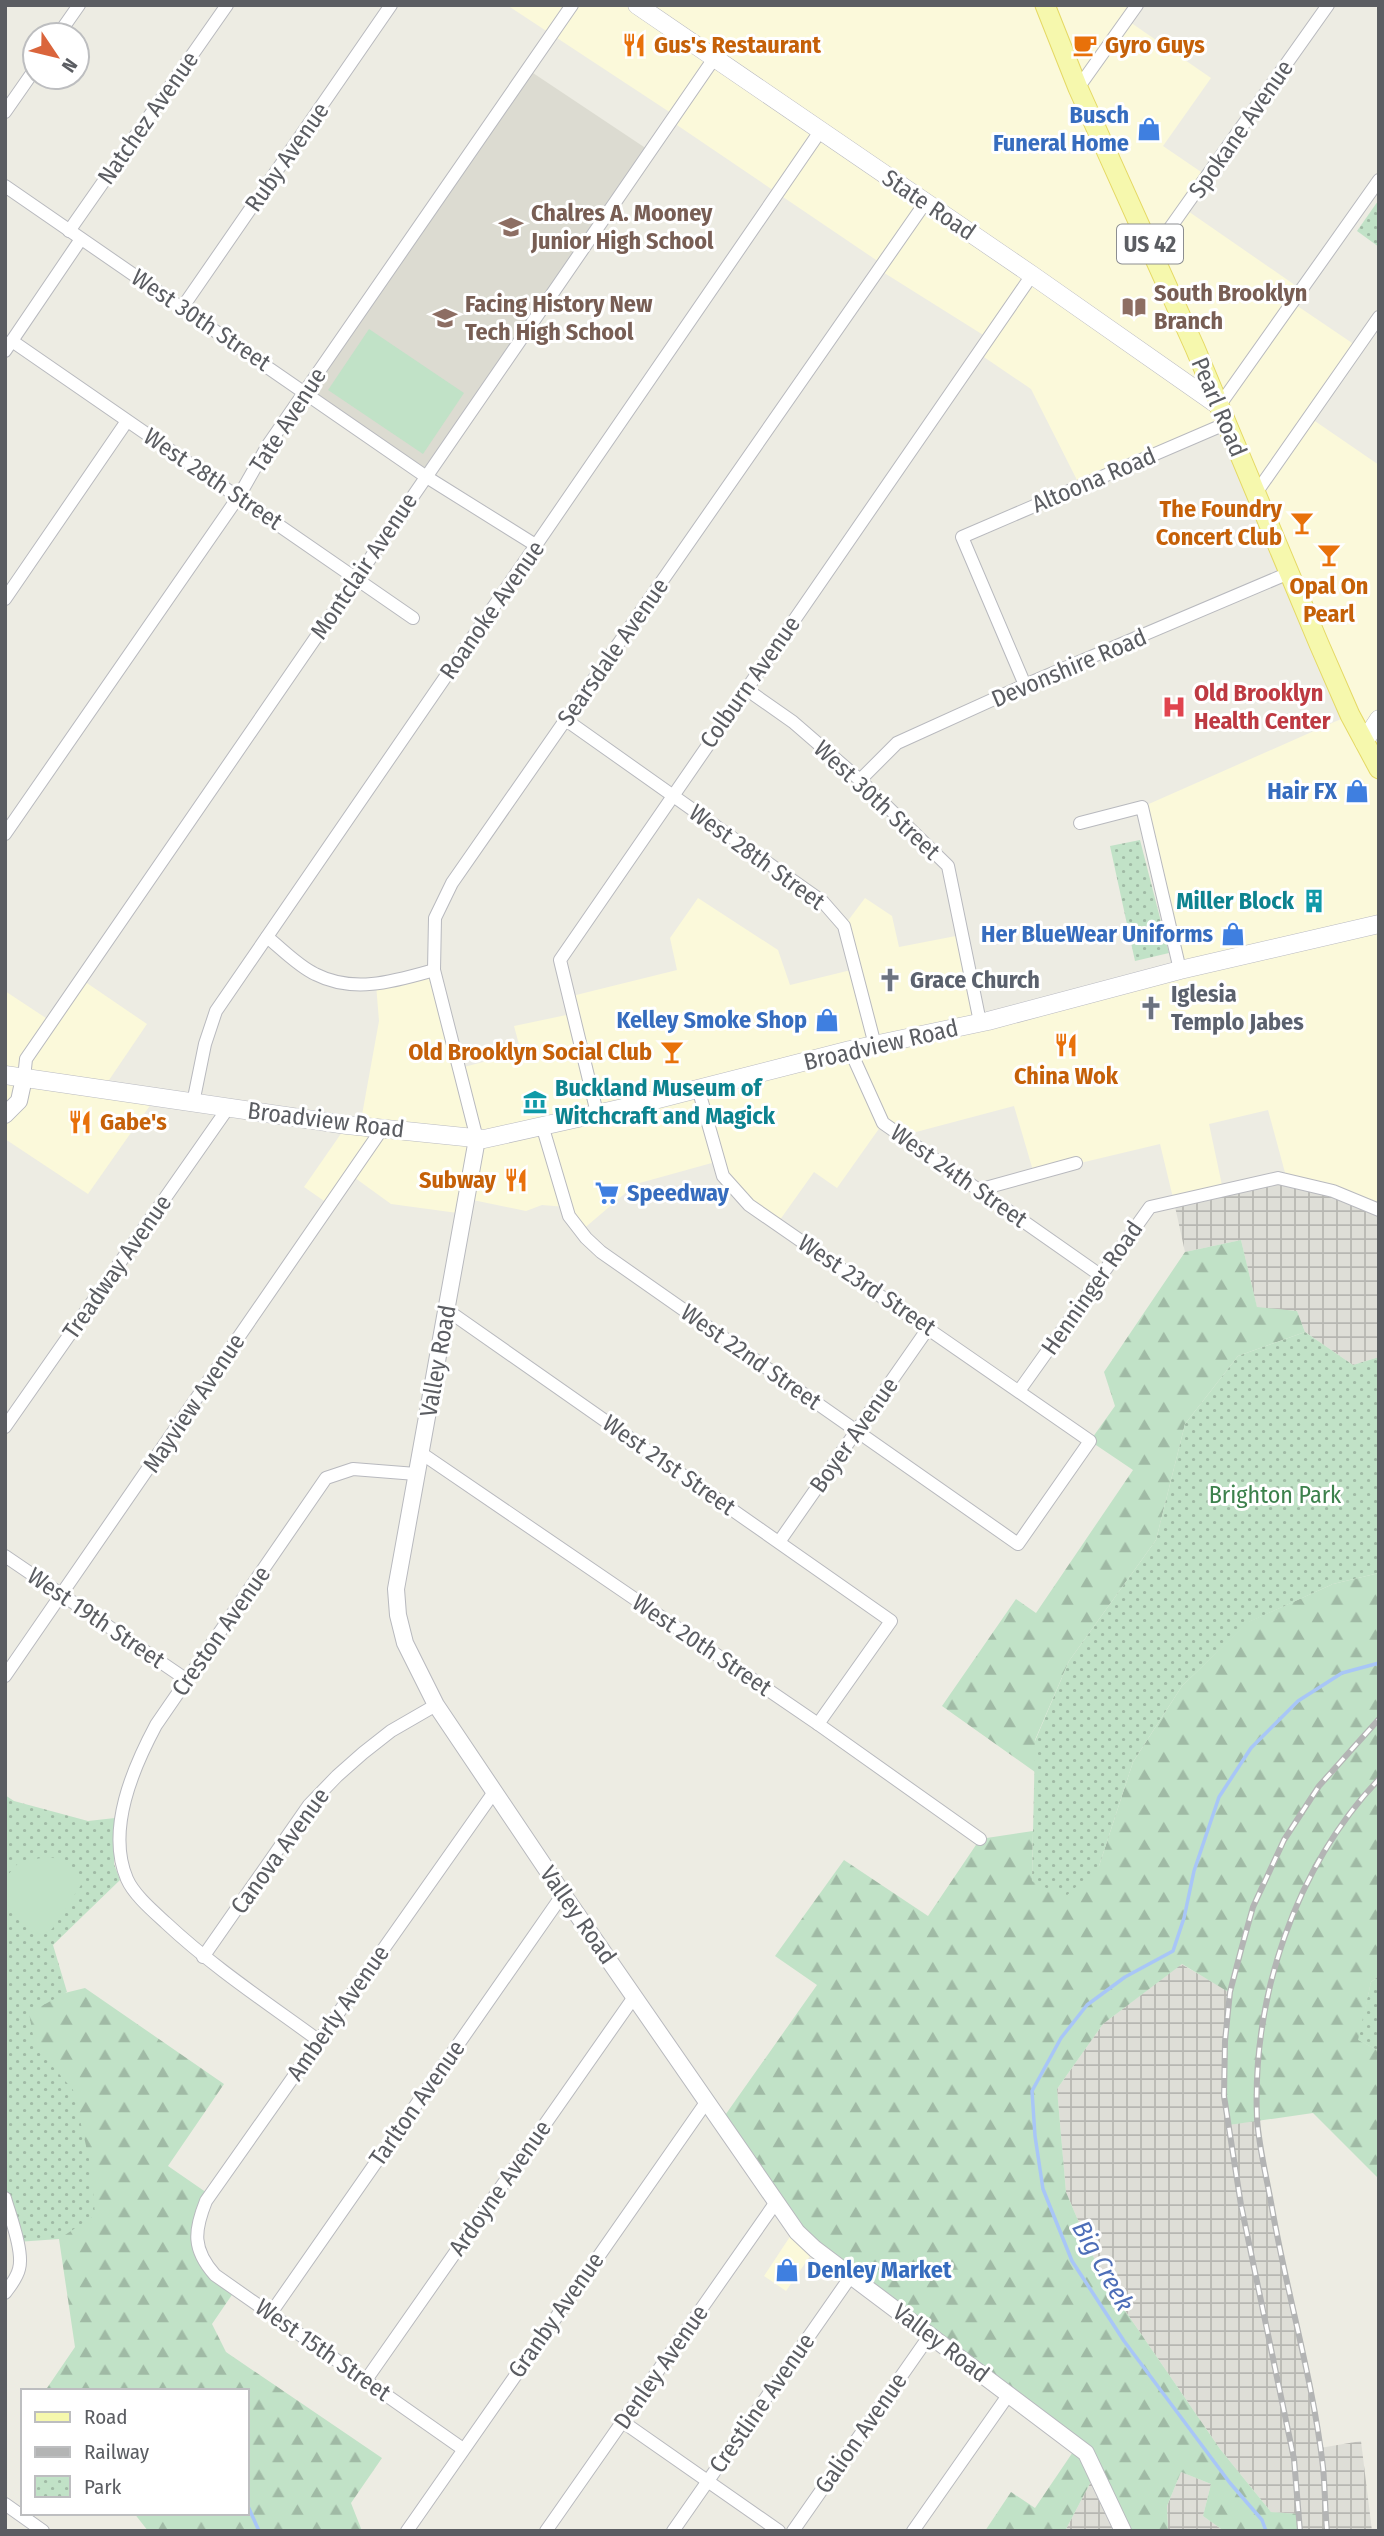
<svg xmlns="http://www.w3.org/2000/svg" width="1384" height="2536" font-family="'Fira Sans Condensed',sans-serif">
  <defs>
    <pattern id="industrial-grid" width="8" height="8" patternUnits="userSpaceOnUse" patternTransform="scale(1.75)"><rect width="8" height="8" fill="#deded7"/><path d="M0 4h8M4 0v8" fill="none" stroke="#b7b7b2"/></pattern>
    <pattern id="forest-firs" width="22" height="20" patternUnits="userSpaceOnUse" patternTransform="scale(1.75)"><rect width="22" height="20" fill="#c1e2c7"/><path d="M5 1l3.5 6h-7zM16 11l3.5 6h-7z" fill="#a0baa5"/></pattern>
    <pattern id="park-dots" width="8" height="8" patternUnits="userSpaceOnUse" patternTransform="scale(1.75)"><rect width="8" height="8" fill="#c1e2c7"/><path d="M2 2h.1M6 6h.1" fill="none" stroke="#a0baa5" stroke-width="1.8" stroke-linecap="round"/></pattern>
  </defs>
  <rect width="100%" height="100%" fill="#edece3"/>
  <g fill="#fbf9da">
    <polygon points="507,5 1137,5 1127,20 1211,78 1163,146 1207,176 1185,209 1302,290 1293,303 1358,347 1309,417 1379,465 1379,719 1364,742 1379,769 1379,1210 1287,1180 1268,1110 1209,1124 1223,1190 1174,1202 1160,1144 1034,1174 1014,1106 901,1136 883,1123 837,1188 814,1172 777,1224 749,1205 719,1161 636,1184 581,1231 566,1207 542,1205 526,1211 468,1199 465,1214 391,1204 351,1175 330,1205 304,1187 347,1125 360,1126 379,1021 376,984 434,970 460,1068 521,1052 514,1026 571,1014 568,997 677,970 670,938 698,898 778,950 790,985 855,969 844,926 865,898 892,916 899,947 961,935 981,1022 1180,970 1142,807 1350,715 1225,424 1080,486 1031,389 978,353 988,338 878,269 882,264 671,121 674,115"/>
    <polygon points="81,979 147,1024 103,1089 156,1097 88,1194 5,1139 5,991 52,1022"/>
    <polygon points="795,2229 815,2249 786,2291 764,2276"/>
  </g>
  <g fill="url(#industrial-grid)">
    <polygon points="1278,1178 1379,1210 1379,1357 1353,1365 1305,1332 1297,1311 1257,1308 1241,1240 1185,1252 1174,1202"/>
    <polygon points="1181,1964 1230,1992 1225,2041 1229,2125 1257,2120 1281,2261 1320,2448 1361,2441 1372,2531 1300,2531 1299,2514 1271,2512 1220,2449 1102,2277 1066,2192 1057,2089 1103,2024"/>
    <polygon points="1096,2472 1123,2531 1065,2531"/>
    <polygon points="1181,2472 1211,2484 1203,2516 1224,2531 1168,2531 1167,2506"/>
  </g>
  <polygon fill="#dcdbd1" points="527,69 650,151 425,475 306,392"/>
  <g fill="url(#forest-firs)">
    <polygon points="1241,1240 1257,1307 1297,1311 1305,1332 1238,1356 1185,1424 1156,1540 1069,1661 1035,1740 1035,1772 942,1706 1016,1599 1036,1613 1133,1470 1090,1441 1115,1406 1104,1372 1185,1252"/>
    <path d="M 1379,1573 L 1379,1976 L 1371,1982 L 1359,2040 L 1379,2051 L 1379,2179 L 1313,2113 L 1229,2125 C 1222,2081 1226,2037 1230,1993 L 1182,1964 L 1103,2024 L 1057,2089 L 1066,2192 L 1102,2277 L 1220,2449 L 1271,2512 L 1299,2514 L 1300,2531 L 1224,2531 L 1203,2516 L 1211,2484 L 1181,2472 L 1167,2506 L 1168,2531 L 1123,2531 L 1096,2472 L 1065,2531 L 985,2531 L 1011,2492 L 1035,2508 L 1077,2446 L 813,2248 L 721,2121 L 817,1985 L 775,1956 L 844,1860 L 928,1916 L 980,1839 L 1033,1831 L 1032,1881 L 1099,1866 L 1133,1762 L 1182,1686 L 1248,1622 L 1333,1584 Z"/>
    <polygon points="85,1988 224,2084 168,2166 210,2195 198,2222 205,2264 236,2289 212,2324 226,2352 382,2458 351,2503 362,2531 148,2531 134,2513 247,2513 247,2391 45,2391 75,2347 59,2239 16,2005"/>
  </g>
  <g fill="url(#park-dots)">
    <polygon points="1378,201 1379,202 1379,247 1357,231"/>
    <polygon points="1140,840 1169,953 1135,961 1110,846"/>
    <polygon points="1305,1332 1353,1365 1379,1357 1379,1573 1333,1584 1249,1622 1182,1686 1133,1762 1099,1866 1065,1897 1032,1881 1035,1741 1069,1661 1156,1540 1185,1424 1238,1356"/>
    <polygon points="5,1795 14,1801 88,1821 115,1818 114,1864 120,1880 53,1945 67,1992 29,2013 35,2046 73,2090 91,2167 95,2215 59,2239 17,2242 5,2198"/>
    <polygon points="1379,1976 1379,2051 1358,2040 1371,1982"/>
  </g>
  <g fill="#c1e2c7">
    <polygon points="369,329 464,393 423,454 328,390"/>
    <path d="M 49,1857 L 63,1860 L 85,1879 L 52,1929 L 41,1935 C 25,1931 10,1912 5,1897 C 4,1892 5,1884 5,1878 L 20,1861 Z"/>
  </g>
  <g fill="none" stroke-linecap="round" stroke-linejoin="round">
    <g stroke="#a8c6f7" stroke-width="3.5">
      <polyline points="247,2504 259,2531"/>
      <polyline points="1266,2531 1262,2520 1230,2483 1124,2341 1072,2261 1043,2189 1035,2136 1032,2091 1061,2038 1087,2005 1125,1977 1173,1951 1184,1918 1194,1871 1219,1797 1251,1748 1298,1701 1342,1673 1379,1663"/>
    </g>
    <g stroke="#b8b9be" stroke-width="14">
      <g id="minor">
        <polyline points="58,35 79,5"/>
        <polyline points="1078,88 1137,5"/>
        <polyline points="5,112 35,69"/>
        <polyline points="5,186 425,476 537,546"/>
        <polyline points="69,231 227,5"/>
        <polyline points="1153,252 1328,5"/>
        <polyline points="182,308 391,5"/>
        <polyline points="12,341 413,618"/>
        <polyline points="5,351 81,239"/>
        <polyline points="1219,406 1379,180"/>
        <polyline points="1256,493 1379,317"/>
        <polyline points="5,599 127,421"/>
        <polyline points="1025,685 962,537 1225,424"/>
        <polyline points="746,689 793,722 860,780 948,866 980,1022"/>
        <polyline points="566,720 823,902 844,926 875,1045"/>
        <polyline points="860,780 897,743 1025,685 1289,573"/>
        <polyline points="1080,823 1142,807 1180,970"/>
        <polyline points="5,834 239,496 268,445 572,5"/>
        <path d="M 267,937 C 282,949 298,966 315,974 C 354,994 395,981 434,970"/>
        <polyline points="850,1050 883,1123 1100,1275"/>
        <polyline points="24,1078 26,1059 715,57"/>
        <polyline points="193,1103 205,1044 216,1011 821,130"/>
        <polyline points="597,1113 560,960 1032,275"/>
        <polyline points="542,1125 569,1216 586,1238 601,1252 1018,1544 1090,1441 749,1205 723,1176 698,1088"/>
        <polyline points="477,1139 434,970 435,918 452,883 925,203"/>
        <polyline points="978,1190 1076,1163"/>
        <polyline points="447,1310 891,1621 818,1724"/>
        <polyline points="1019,1391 1150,1207 1278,1178 1333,1191 1379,1210"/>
        <polyline points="5,1427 228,1108"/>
        <polyline points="421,1453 818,1724 980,1839"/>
        <polyline points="779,1542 929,1327"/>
        <polyline points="5,1556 187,1680"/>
        <polyline points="5,1676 382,1129"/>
        <polyline points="203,1957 309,1805 337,1776 363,1753 391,1731 436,1705"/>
        <path d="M 318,2040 C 266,2002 213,1967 166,1923 C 153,1911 134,1895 127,1879 C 106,1830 133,1768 156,1725 L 326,1478 L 353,1469 L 416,1474"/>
        <path d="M 5,2198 C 10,2216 24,2252 19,2269 C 17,2278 11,2285 5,2293"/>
        <polyline points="271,2313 563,1894"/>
        <polyline points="366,2380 634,1997"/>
        <polyline points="623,2422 779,2531"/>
        <path d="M 463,2449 L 215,2275 C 192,2249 194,2231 206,2201 L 494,1792"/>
        <polyline points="5,2504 43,2531"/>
        <polyline points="407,2531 707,2101"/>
        <polyline points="546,2531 776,2202"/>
        <polyline points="673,2531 851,2276"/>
        <polyline points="793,2531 930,2335"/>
        <polyline points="913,2531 1009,2394"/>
      </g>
    </g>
    <g stroke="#b8b9be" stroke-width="18">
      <g id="tertiary">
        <polyline points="5,1115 19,1101 24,1078"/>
        <polyline points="477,1139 396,1589 398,1615 405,1643 436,1705 563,1894 797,2232 815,2249 1086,2453 1123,2531"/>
      </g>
    </g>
    <g stroke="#b9bac0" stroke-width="19">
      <g id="secondary">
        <polyline points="637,5 1032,275 1219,406"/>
        <polyline points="1364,742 1379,719"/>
        <polyline points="5,1075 347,1125 484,1139 623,1108 850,1050 988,1021 1180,970 1379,924"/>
      </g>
    </g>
    <g stroke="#e5d964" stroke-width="21">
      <polyline id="primary" points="1045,5 1078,88 1195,348 1319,644 1350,715 1379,769"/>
    </g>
    <use href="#minor" stroke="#fff" stroke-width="12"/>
    <use href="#tertiary" stroke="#fff" stroke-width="16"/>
    <use href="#secondary" stroke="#fff" stroke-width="18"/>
    <use href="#primary" stroke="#f6f8ad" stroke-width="19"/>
    <g stroke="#b3b4b4" stroke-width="6">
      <g id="rail">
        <polyline points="1300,2531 1294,2459 1241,2205 1224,2096 1225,2041 1230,1992 1241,1950 1253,1907 1284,1840 1319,1786 1379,1719"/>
        <path d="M 1327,2531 C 1325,2510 1325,2488 1323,2467 C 1313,2380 1287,2294 1272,2208 C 1267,2179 1259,2148 1257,2119 C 1252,1997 1295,1868 1379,1779"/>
      </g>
    </g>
    <use href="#rail" stroke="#fff" stroke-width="3.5" stroke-dasharray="10" stroke-linecap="butt"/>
  </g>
  <defs>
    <g id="restaurant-bare" transform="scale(1.89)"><path d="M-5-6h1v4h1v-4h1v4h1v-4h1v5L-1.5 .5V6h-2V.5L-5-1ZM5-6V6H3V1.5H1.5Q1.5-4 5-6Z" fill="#e8710a" stroke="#fff" stroke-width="2.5" paint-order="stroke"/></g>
    <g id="cafe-bare" transform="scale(1.89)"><path d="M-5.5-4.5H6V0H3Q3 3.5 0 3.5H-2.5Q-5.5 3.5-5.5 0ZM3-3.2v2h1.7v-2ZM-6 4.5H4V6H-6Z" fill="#e8710a" stroke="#fff" stroke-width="2.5" paint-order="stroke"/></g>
    <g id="shop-bare" transform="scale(1.89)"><path d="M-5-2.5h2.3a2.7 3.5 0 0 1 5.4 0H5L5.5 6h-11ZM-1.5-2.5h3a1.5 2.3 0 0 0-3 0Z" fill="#3f7fe0" stroke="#fff" stroke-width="2.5" paint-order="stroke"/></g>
    <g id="school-bare" transform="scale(1.89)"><path d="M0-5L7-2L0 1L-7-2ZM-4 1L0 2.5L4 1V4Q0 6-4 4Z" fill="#8d6e63" stroke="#fff" stroke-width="2.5" paint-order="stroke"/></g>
    <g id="library-bare" transform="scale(1.89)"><path d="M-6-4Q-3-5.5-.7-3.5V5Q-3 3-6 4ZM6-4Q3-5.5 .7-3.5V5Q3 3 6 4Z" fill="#8d6e63" stroke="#fff" stroke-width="2.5" paint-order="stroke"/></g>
    <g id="bar-bare" transform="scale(1.89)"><path d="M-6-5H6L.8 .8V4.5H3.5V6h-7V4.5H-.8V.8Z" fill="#e8710a" stroke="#fff" stroke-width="2.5" paint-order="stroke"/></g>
    <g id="hospital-bare" transform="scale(1.89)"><path d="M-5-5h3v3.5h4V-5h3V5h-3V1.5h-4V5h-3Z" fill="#e0444e" stroke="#fff" stroke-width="2.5" paint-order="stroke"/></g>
    <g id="building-bare" transform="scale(1.89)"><path d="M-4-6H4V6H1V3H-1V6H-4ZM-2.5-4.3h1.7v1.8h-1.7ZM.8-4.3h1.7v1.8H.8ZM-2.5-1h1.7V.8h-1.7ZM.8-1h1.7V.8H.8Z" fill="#0f9aa8" stroke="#fff" stroke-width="2.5" paint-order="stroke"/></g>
    <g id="church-bare" transform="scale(1.89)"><path d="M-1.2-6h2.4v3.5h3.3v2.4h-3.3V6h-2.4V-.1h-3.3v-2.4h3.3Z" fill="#6b7280" stroke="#fff" stroke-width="2.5" paint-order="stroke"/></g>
    <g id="museum-bare" transform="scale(1.89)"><path d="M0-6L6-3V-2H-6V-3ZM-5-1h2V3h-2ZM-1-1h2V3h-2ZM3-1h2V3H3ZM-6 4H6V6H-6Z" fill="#0f9aa8" stroke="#fff" stroke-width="2.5" paint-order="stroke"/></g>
    <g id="supermarket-bare" transform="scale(1.89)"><path d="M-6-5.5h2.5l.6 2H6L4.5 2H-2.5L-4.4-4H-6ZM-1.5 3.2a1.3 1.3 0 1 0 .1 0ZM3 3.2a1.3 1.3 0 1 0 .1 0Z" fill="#3f7fe0" stroke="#fff" stroke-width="2.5" paint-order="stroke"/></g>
  </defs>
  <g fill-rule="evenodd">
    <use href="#restaurant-bare" x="634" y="45"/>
    <use href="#cafe-bare" x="1085" y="45"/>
    <use href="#shop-bare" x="1149" y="129"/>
    <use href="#school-bare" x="511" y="227"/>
    <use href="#library-bare" x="1134" y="307"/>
    <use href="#school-bare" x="445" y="318"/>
    <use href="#bar-bare" x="1302" y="523"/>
    <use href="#bar-bare" x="1329" y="555"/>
    <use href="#hospital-bare" x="1174" y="707"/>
    <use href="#shop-bare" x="1357" y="791"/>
    <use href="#building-bare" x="1314" y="901"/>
    <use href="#shop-bare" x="1233" y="934"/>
    <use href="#church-bare" x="890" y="980"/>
    <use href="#church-bare" x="1151" y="1008"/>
    <use href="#shop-bare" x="827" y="1020"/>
    <use href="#restaurant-bare" x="1066" y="1045"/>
    <use href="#bar-bare" x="672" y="1052"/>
    <use href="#museum-bare" x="535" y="1102"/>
    <use href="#restaurant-bare" x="80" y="1122"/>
    <use href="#restaurant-bare" x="516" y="1180"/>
    <use href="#supermarket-bare" x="607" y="1193"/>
    <use href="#shop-bare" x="787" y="2270"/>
  </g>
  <g text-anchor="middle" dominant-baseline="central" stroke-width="6" stroke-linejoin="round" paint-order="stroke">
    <rect fill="#fff" stroke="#8c8e91" stroke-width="2" x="1117" y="224.5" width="66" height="39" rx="5"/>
    <g font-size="23" font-weight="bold" fill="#5b5d62">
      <text x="1150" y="244">US 42</text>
    </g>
    <g font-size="24" font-weight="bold" fill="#c56008" stroke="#fff" text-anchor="start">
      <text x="654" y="45">Gus's Restaurant</text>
      <text x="1105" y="45">Gyro Guys</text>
      <text x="1282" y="509" text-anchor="end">The Foundry<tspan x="1282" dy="28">Concert Club</tspan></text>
      <text x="1329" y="586" text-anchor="middle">Opal On<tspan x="1329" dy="28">Pearl</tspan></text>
      <text x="652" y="1052" text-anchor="end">Old Brooklyn Social Club</text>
      <text x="1066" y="1076" text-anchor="middle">China Wok</text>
      <text x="100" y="1122">Gabe's</text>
      <text x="496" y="1180" text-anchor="end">Subway</text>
    </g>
    <g font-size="24" font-weight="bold" fill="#366cbe" stroke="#fff" text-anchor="end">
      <text x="1129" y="115">Busch<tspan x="1129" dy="28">Funeral Home</tspan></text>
      <text x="1337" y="791">Hair FX</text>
      <text x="1213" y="934">Her BlueWear Uniforms</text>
      <text x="807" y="1020">Kelley Smoke Shop</text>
      <text x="627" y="1193" text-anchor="start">Speedway</text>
      <text x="807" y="2270" text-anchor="start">Denley Market</text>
    </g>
    <g font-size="24" fill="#5b5d62" stroke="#fff">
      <text transform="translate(148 118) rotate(-55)">Natchez Avenue</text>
      <text transform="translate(1241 129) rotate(-55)">Spokane Avenue</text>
      <text transform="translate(287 157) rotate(-55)">Ruby Avenue</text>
      <text transform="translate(929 205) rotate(34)">State Road</text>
      <text transform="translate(201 320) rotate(34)">West 30th Street</text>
      <text transform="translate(1219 407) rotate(67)">Pearl Road</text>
      <text transform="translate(288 420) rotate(-57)">Tate Avenue</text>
      <text transform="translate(213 479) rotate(34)">West 28th Street</text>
      <text transform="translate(1094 480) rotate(-23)">Altoona Road</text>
      <text transform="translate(364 566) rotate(-56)">Montclair Avenue</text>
      <text transform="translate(492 610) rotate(-55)">Roanoke Avenue</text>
      <text transform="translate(613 652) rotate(-55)">Searsdale Avenue</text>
      <text transform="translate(1069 668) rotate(-23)">Devonshire Road</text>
      <text transform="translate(750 682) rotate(-55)">Colburn Avenue</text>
      <text transform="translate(877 800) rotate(43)">West 30th Street</text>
      <text transform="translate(757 857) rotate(36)">West 28th Street</text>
      <text transform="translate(881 1045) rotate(-13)">Broadview Road</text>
      <text transform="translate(326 1120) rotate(7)">Broadview Road</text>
      <text transform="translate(959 1176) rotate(35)">West 24th Street</text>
      <text transform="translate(117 1267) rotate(-55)">Treadway Avenue</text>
      <text transform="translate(867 1285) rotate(34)">West 23rd Street</text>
      <text transform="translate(1092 1288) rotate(-55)">Henninger Road</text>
      <text transform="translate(751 1357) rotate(35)">West 22nd Street</text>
      <text transform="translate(438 1361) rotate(-80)">Valley Road</text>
      <text transform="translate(194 1403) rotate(-56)">Mayview Avenue</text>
      <text transform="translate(854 1435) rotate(-55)">Boyer Avenue</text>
      <text transform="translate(669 1465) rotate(35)">West 21st Street</text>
      <text transform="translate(96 1618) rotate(34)">West 19th Street</text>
      <text transform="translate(221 1631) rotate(-55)">Creston Avenue</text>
      <text transform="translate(702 1645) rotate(34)">West 20th Street</text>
      <text transform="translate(280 1851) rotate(-54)">Canova Avenue</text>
      <text transform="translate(578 1915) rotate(55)">Valley Road</text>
      <text transform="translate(338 2013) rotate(-55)">Amberly Avenue</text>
      <text transform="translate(417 2103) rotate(-55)">Tarlton Avenue</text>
      <text transform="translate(500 2188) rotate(-55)">Ardoyne Avenue</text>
      <text transform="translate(556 2315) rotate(-55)">Granby Avenue</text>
      <text transform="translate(941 2343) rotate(37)">Valley Road</text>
      <text transform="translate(323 2350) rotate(35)">West 15th Street</text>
      <text transform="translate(661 2367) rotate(-55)">Denley Avenue</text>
      <text transform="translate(762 2403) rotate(-55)">Crestline Avenue</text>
      <text transform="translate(861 2433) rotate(-55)">Galion Avenue</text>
    </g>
    <g font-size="24" font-weight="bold" fill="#785e54" stroke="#fff" text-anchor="start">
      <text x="531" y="213">Chalres A. Mooney<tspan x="531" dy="28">Junior High School</tspan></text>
      <text x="1154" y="293">South Brooklyn<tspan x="1154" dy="28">Branch</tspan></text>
      <text x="465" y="304">Facing History New<tspan x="465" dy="28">Tech High School</tspan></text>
    </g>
    <g font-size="24" font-weight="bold" fill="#be3a42" stroke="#fff" text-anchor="start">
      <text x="1194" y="693">Old Brooklyn<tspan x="1194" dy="28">Health Center</tspan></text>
    </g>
    <g font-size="24" font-weight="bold" fill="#0d838f" stroke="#fff" text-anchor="end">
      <text x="1294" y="901">Miller Block</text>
      <text x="555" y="1088" text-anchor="start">Buckland Museum of<tspan x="555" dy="28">Witchcraft and Magick</tspan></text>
    </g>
    <g font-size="24" font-weight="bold" fill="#5b616d" stroke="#fff" text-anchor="start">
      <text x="910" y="980">Grace Church</text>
      <text x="1171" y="994">Iglesia<tspan x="1171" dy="28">Templo Jabes</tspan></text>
    </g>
    <g font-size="24" fill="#3c814c" stroke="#fff">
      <text x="1275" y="1495">Brighton Park</text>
    </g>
    <g font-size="26" font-style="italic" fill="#4d6eb8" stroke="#fff">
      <text transform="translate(1103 2266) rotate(61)">Big Creek</text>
    </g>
  </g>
  <rect width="1384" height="2536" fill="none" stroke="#5b5d62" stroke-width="14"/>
  <rect x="21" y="2389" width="228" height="126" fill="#ffffff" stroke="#bdbec0" stroke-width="2"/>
  <rect x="35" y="2412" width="35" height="10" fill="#f6f8ad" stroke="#bdbec0" stroke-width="2"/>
  <text x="84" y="2424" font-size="21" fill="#5b5d62">Road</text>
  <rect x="35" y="2447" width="35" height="10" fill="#b3b4b4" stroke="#bdbec0" stroke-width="2"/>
  <text x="84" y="2459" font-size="21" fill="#5b5d62">Railway</text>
  <rect x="35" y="2476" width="35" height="21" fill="url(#park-dots)" stroke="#bdbec0" stroke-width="2"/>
  <text x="84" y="2494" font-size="21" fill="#5b5d62">Park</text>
  <g transform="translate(56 56) rotate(125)"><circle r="33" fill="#ffffff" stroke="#bdbec0" stroke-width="2"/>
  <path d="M0-5L12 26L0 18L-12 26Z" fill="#da653c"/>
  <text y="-10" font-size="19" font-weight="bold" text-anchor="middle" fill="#5b5d62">N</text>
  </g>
</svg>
